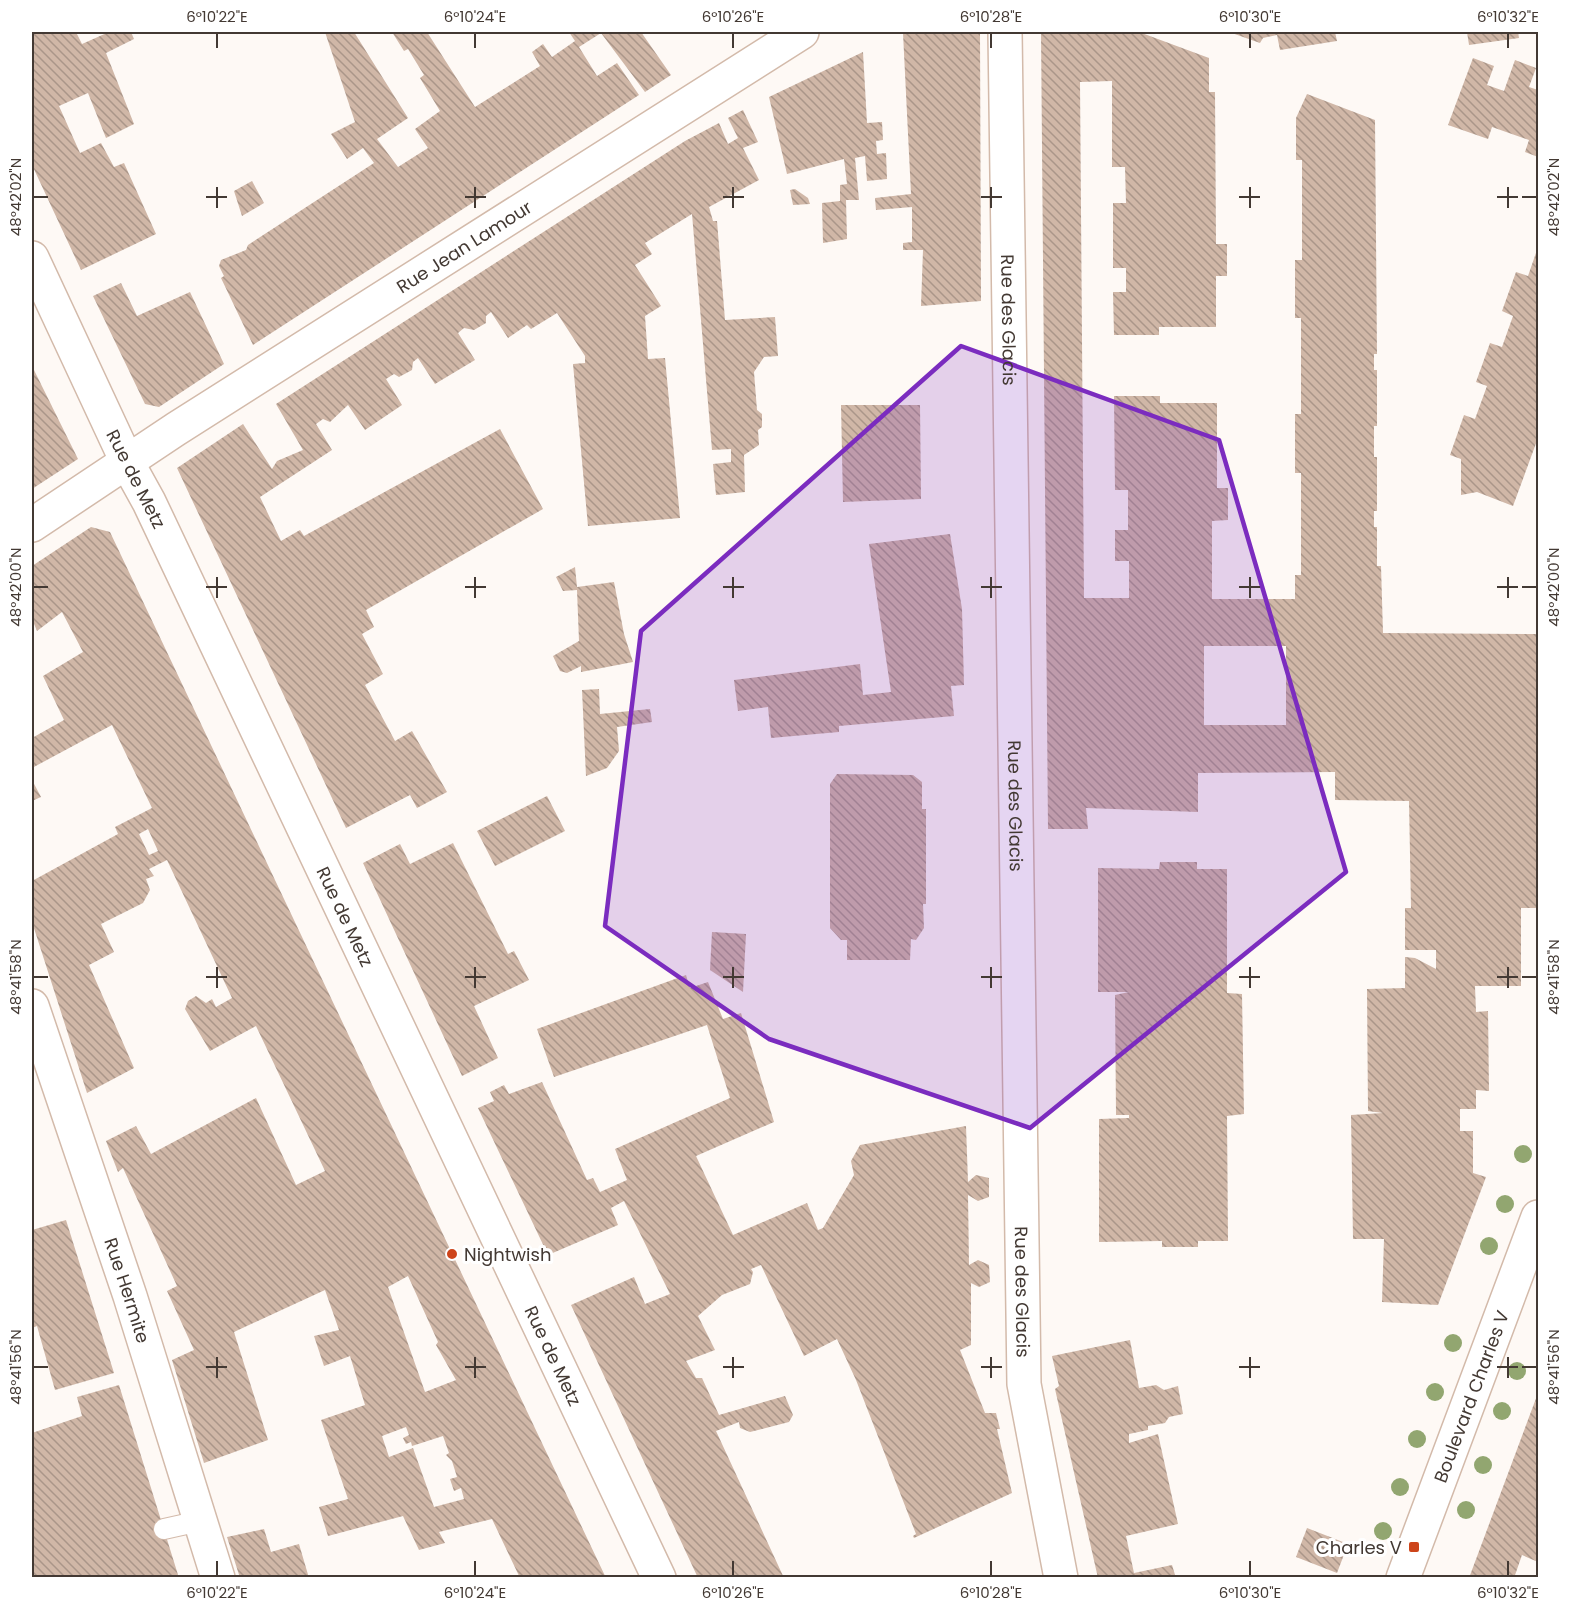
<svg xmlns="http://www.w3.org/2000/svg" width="1570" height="1609" font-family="Poppins,sans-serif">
  <defs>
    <pattern id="building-back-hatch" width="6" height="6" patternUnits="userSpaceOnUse" patternTransform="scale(1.5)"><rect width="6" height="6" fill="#d0b7a7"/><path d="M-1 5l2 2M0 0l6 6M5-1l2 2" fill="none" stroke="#aa9689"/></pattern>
  </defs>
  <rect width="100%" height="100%" fill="#fef9f5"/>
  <g fill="url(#building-back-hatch)" fill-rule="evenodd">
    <polygon points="32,32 76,32 82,44 109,32 131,32 134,39 106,53 134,124 106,138 88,93 59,106 80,153 101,143 114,167 124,163 156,234 81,270 32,165"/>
    <polygon points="325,32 354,32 408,118 377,139 398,167 428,148 415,129 440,111 420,78 424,75 408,49 404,51 392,32 427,32 475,107 540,66 532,52 543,44 552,57 575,41 569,32 641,32 671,75 645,92 601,33 579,47 597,76 617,63 639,95 253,345 221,278 224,276 219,266 221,260 246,250 248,245 374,163 363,148 347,159 331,134 355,122"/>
    <polygon points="907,32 980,32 981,301 921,306 923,250 903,250 903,243 912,242 912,207 876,210 875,198 911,194 903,33"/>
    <path d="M 1041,32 L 1139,32 L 1209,58 L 1209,92 L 1215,92 L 1216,244 L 1227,244 L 1227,276 L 1216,276 L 1216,327 L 1159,327 L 1159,335 L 1114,335 L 1113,292 L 1126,292 L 1126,268 L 1113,268 L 1113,203 L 1126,203 L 1125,167 L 1112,167 L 1112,81 L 1080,82 L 1084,598 L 1129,598 L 1129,561 L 1115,561 L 1115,530 L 1128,530 L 1128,490 L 1115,490 L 1114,396 L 1160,396 L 1160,403 L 1217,403 L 1217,488 L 1228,488 L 1228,520 L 1212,521 L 1212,599 L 1295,599 L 1295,575 L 1301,575 L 1301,473 L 1295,473 L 1295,414 L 1301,414 L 1301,318 L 1295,318 L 1295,260 L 1302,260 L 1302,160 L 1296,160 L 1296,118 L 1307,94 L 1375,120 L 1377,354 L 1374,354 L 1374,370 L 1377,370 L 1377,426 L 1374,426 L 1374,457 L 1377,457 L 1377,511 L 1374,511 L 1374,527 L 1377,527 L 1377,566 L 1381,566 L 1383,633 L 1538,634 L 1538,908 L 1521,908 L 1521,986 L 1475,986 L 1476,1012 L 1488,1011 L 1489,1091 L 1476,1090 L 1476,1109 L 1460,1109 L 1460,1131 L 1473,1131 L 1473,1173 L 1486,1177 L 1438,1305 L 1382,1302 L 1384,1239 L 1353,1239 L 1351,1115 L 1383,1113 L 1368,1111 L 1367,989 L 1405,988 L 1405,957 L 1415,958 L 1436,969 L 1436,950 L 1405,950 L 1405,908 L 1411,908 L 1409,801 L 1335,800 L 1335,772 L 1198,773 L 1198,812 L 1086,808 L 1088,829 L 1048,829 ZM 1204,646 L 1286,646 L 1286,725 L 1204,725 Z"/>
    <polygon points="1229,32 1335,32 1337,41 1280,50 1277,35 1263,38 1260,43"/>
    <polygon points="1467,32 1518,32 1519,38 1469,45"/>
    <polygon points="863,52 867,123 882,122 883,140 876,141 877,154 886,153 887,179 867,181 865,156 855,158 859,200 846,200 847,239 823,243 822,203 840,201 840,185 847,184 844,159 787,174 769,97"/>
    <polygon points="1473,58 1494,66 1487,85 1504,91 1515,60 1536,68 1529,87 1538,90 1538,157 1525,152 1529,140 1492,127 1488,139 1448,125"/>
    <polygon points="743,110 758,142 743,148 759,180 709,207 713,221 717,221 725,320 775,317 778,356 764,357 754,372 757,410 762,414 762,427 758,430 759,445 744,455 745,492 716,495 713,464 731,462 731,449 712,450 692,214 645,243 652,254 635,265 661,306 645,316 648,359 665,358 680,518 588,526 573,364 585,363 585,356 557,313 531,329 527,325 508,338 491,312 486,316 486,323 474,330 464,328 458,333 475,360 435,384 418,358 413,362 412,370 399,377 394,374 386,379 402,405 365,430 348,405 330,422 323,419 316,424 332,450 260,497 281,541 300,530 304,536 500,429 543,509 366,610 374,627 362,634 383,674 365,685 395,741 412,731 447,792 417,808 410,795 346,828 177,468 243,424 272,469 277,461 303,450 276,404 685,141 719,123 728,144 738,138 728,118"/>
    <polygon points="252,181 264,203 242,216 234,191"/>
    <polygon points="795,189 808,198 810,204 793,205 790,190"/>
    <polygon points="1538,247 1538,438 1513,506 1477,492 1461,495 1461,459 1450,455 1464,415 1475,419 1487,386 1476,382 1490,343 1502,347 1513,316 1502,311 1516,272 1528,276"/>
    <polygon points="121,283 137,316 190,292 224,364 159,407 145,404 93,296"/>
    <polygon points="32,366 78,459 32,489"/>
    <polygon points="841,405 920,405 921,499 843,502"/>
    <path d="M 91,527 L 110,532 L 606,1578 L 520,1578 L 492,1519 L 439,1532 L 445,1543 L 419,1550 L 403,1516 L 328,1536 L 319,1507 L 348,1499 L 321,1420 L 365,1405 L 350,1356 L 324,1366 L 314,1336 L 339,1330 L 325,1290 L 234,1332 L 268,1440 L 204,1463 L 172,1360 L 194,1350 L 167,1291 L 177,1286 L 123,1168 L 118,1172 L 106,1141 L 136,1126 L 151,1154 L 256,1098 L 296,1185 L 325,1171 L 256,1026 L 210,1051 L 185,1009 L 188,1001 L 196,996 L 206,1003 L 212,999 L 216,1007 L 232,998 L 167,860 L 149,869 L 154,876 L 146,879 L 150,890 L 143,903 L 101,924 L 114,952 L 89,965 L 134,1068 L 87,1093 L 32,922 L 32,881 L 118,834 L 115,827 L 152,808 L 112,725 L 32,768 L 32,738 L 64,720 L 43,676 L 83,652 L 62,612 L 37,631 L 32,619 L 32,566 ZM 148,829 L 158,851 L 149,855 L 139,834 ZM 408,1276 L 438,1342 L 436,1345 L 456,1380 L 425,1392 L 388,1287 ZM 406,1427 L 409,1435 L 403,1438 L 406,1444 L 411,1442 L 412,1446 L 443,1436 L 449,1453 L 446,1455 L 452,1461 L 457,1477 L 450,1479 L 454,1491 L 461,1488 L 464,1499 L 434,1507 L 413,1448 L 389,1457 L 382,1436 Z"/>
    <polygon points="950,534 962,609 964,685 951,686 954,716 839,726 839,732 771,738 768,707 738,711 734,680 860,664 863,695 891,692 869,544"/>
    <polygon points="575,567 577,587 614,582 624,634 633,662 581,672 581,666 567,673 560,671 553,656 579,641 577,590 563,591 556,577"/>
    <polygon points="599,689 600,714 650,709 652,722 617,727 619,751 607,768 586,776 582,690"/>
    <polygon points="837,774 913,775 922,782 922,809 926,809 926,904 923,904 924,928 916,940 911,939 910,960 847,960 847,940 841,940 830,928 830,784"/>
    <polygon points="32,780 41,797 32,801"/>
    <polygon points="547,796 565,831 495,866 477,831"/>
    <polygon points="453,843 508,954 514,951 529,980 474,1006 498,1058 462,1076 363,863 400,844 410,864"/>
    <polygon points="1160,862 1197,862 1197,869 1227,869 1227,993 1242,994 1244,1114 1227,1116 1228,1241 1198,1241 1198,1247 1162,1247 1162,1241 1099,1242 1099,1119 1129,1118 1129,1115 1116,1115 1115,995 1129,992 1098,992 1098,868 1159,869"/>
    <polygon points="712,932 746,934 743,992 710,970"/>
    <polygon points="686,975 690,988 708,982 723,1019 741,1013 774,1122 696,1156 733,1235 807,1203 818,1230 823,1228 854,1175 851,1161 860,1145 966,1126 968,1182 976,1175 989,1178 989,1197 978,1201 968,1195 969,1265 978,1260 989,1265 990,1282 979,1287 971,1283 971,1345 960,1350 985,1413 996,1413 1000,1429 997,1429 1012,1493 914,1538 913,1536 916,1534 856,1380 837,1339 804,1356 761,1265 751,1269 753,1272 750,1284 722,1295 698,1316 715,1350 686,1361 696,1378 702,1378 719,1415 785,1396 793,1415 789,1422 750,1432 740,1428 739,1422 716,1431 784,1578 698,1578 571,1305 634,1277 645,1304 670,1294 624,1201 611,1208 618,1225 548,1255 478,1108 494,1101 490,1092 504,1085 509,1094 542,1082 587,1180 593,1178 600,1192 627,1180 615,1149 730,1098 707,1025 554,1077 537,1029"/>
    <polygon points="66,1220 114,1373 55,1390 37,1326 32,1328 32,1230"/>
    <polygon points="1130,1340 1139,1388 1156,1385 1164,1390 1178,1386 1183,1414 1169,1417 1165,1423 1148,1426 1148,1430 1129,1434 1129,1443 1158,1434 1178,1524 1126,1536 1134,1573 1172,1565 1176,1578 1098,1578 1055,1389 1059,1386 1052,1356"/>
    <polygon points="119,1385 179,1578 32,1578 32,1433 82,1416 77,1397"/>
    <polygon points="1538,1393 1538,1562 1522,1555 1514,1578 1469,1578"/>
    <polygon points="1307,1528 1348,1544 1337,1573 1296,1557"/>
    <polygon points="264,1529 271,1552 299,1544 309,1578 240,1578 227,1537"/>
  </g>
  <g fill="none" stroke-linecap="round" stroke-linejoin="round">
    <g stroke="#d3baaa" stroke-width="22">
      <polyline id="service" points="164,1529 200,1521"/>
    </g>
    <g stroke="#d3baaa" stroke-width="36">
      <g id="minor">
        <path id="s1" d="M 1005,32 L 1024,1384 L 1061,1578"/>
        <path id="s2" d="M 32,1006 L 130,1296 L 218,1578"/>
      </g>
    </g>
    <g stroke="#d3baaa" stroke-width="36">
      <g id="tertiary">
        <path id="s3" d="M 128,464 L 149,502 L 659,1578"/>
        <path id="s4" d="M 1403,1578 L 1538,1217"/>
      </g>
    </g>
    <g stroke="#d3baaa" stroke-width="36">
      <g id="secondary">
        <polyline points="32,258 128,464"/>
        <path id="s5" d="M 32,525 L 176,429 L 802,32"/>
      </g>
    </g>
    <use href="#service" stroke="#fff" stroke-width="20"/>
    <use href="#minor" stroke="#fff" stroke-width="33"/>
    <use href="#tertiary" stroke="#fff" stroke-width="33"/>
    <use href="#secondary" stroke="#fff" stroke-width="33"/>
  </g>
  <g fill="#92a670">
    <circle cx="1523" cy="1154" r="9"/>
    <circle cx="1505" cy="1204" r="9"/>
    <circle cx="1489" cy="1246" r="9"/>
    <circle cx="1453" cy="1343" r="9"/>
    <circle cx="1517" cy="1371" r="9"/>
    <circle cx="1435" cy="1392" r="9"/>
    <circle cx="1502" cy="1411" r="9"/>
    <circle cx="1417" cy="1439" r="9"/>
    <circle cx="1483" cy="1465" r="9"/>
    <circle cx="1400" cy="1487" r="9"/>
    <circle cx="1466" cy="1510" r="9"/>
    <circle cx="1383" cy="1531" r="9"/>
  </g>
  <path fill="#7b2cbf" fill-opacity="0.2" stroke="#7b2cbf" stroke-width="4.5" stroke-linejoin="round" d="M 961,346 L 1219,440 L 1346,872 L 1030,1128 L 769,1039 L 605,926 L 641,631 Z"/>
  <path fill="none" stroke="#433933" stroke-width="2" d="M 217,33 L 217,48M 475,33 L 475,48M 733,33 L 733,48M 991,33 L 991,48M 1250,33 L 1250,48M 1508,33 L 1508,48M 217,187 L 217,208M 475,187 L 475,208M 733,187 L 733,208M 991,187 L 991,208M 1250,187 L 1250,208M 1508,187 L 1508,208M 33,197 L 48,197M 206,197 L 227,197M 465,197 L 486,197M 723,197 L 744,197M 981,197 L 1002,197M 1239,197 L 1260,197M 1497,197 L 1518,197M 1522,197 L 1537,197M 217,577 L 217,598M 475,577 L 475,598M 733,577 L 733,598M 991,577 L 991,598M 1250,577 L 1250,598M 1508,577 L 1508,598M 33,587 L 48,587M 206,587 L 227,587M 465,587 L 486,587M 723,587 L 744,587M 981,587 L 1002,587M 1239,587 L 1260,587M 1497,587 L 1518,587M 1522,587 L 1537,587M 217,967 L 217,988M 475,967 L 475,988M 733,967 L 733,988M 991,967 L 991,988M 1250,967 L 1250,988M 1508,967 L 1508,988M 33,977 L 48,977M 206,977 L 227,977M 465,977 L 486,977M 723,977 L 744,977M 981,977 L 1002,977M 1239,977 L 1260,977M 1497,977 L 1518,977M 1522,977 L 1537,977M 217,1357 L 217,1378M 475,1357 L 475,1378M 733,1357 L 733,1378M 991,1357 L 991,1378M 1250,1357 L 1250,1378M 1508,1357 L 1508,1378M 33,1367 L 48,1367M 206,1367 L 227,1367M 465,1367 L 486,1367M 723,1367 L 744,1367M 981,1367 L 1002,1367M 1239,1367 L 1260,1367M 1497,1367 L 1518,1367M 1522,1367 L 1537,1367M 217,1561 L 217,1576M 475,1561 L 475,1576M 733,1561 L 733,1576M 991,1561 L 991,1576M 1250,1561 L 1250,1576M 1508,1561 L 1508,1576"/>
  <g fill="#cd441a" stroke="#fff" stroke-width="2">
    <circle cx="452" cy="1254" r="6"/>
    <rect x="1408" y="1541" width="12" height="12" rx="3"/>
  </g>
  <g text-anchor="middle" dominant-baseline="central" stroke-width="6" stroke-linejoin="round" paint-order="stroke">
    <g font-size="18" fill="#433933" stroke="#fff">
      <text stroke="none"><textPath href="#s5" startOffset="514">Rue Jean Lamour</textPath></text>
      <text stroke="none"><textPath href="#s1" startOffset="288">Rue des Glacis</textPath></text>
      <text transform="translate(136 479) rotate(63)">Rue de Metz</text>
      <text stroke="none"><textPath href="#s1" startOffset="774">Rue des Glacis</textPath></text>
      <text stroke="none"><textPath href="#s3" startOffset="502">Rue de Metz</textPath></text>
      <text stroke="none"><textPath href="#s2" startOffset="300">Rue Hermite</textPath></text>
      <text stroke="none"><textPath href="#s1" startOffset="1260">Rue des Glacis</textPath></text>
      <text stroke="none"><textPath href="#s3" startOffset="988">Rue de Metz</textPath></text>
      <text stroke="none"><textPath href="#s4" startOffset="194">Boulevard Charles V</textPath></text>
    </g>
    <g font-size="18" fill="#433933" stroke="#fff" text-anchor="start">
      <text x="464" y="1254">Nightwish</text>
      <text x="1402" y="1547" text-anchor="end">Charles V</text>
    </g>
  </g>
  <rect width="1570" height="1609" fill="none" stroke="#ffffff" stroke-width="66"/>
  <rect x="33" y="33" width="1504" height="1543" fill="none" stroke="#433933" stroke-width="2"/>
  <g font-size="15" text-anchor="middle" fill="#433933">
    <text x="217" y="22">6°10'22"E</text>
    <text x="475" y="22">6°10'24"E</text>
    <text x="733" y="22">6°10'26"E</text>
    <text x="991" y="22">6°10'28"E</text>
    <text x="1250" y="22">6°10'30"E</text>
    <text x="1508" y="22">6°10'32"E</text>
    <text transform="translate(16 197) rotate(-90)" y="5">48°42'02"N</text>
    <text transform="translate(1554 197) rotate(-90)" y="5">48°42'02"N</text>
    <text transform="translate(16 587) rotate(-90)" y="5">48°42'00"N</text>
    <text transform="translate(1554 587) rotate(-90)" y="5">48°42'00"N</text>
    <text transform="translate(16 977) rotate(-90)" y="5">48°41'58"N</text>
    <text transform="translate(1554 977) rotate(-90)" y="5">48°41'58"N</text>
    <text transform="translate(16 1367) rotate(-90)" y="5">48°41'56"N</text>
    <text transform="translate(1554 1367) rotate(-90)" y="5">48°41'56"N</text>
    <text x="217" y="1598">6°10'22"E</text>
    <text x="475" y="1598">6°10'24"E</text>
    <text x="733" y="1598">6°10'26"E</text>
    <text x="991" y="1598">6°10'28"E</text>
    <text x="1250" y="1598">6°10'30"E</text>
    <text x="1508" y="1598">6°10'32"E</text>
  </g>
</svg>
